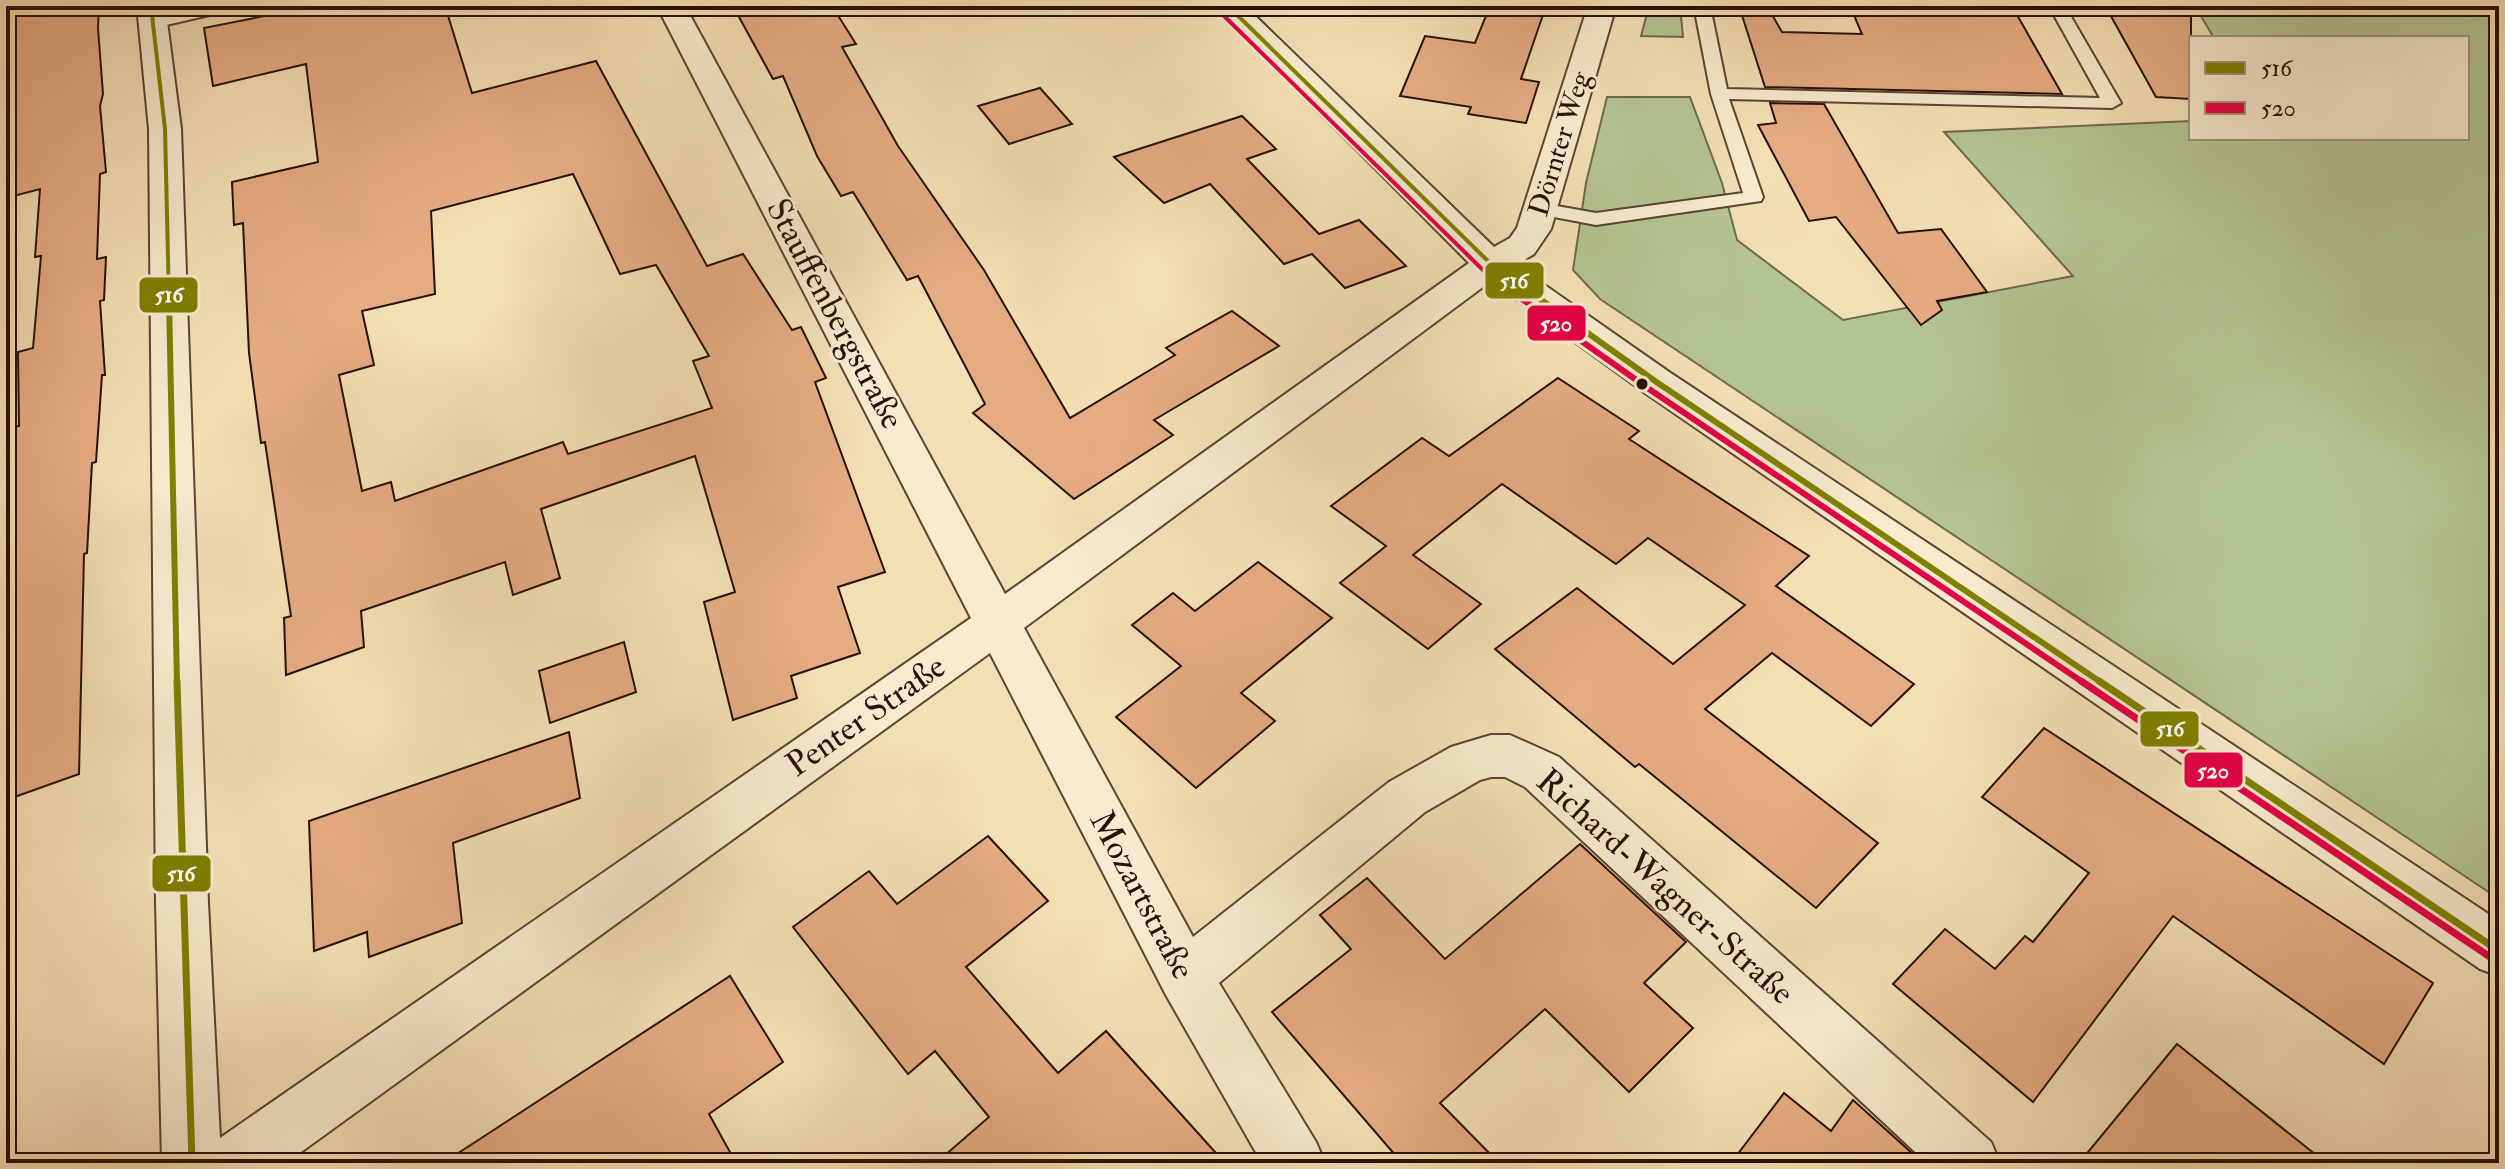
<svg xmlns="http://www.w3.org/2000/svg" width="2505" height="1169" font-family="'IM FELL Double Pica',serif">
  <rect width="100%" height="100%" fill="#f3dfb4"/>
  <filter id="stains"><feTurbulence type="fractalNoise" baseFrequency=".0025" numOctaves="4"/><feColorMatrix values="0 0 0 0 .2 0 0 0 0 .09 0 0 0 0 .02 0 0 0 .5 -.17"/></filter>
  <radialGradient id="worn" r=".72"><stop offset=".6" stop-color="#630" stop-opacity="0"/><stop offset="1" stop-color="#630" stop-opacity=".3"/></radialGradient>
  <g fill="#b4c392" stroke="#6e6a4c" stroke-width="2">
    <polygon points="1649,6 1680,6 1683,37 1641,36"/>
    <polygon points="2195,6 2499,6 2499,899 1600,299 1573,270 1586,183 1607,97 1690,97 1722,183 1737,240 1843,320 2073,276 1944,132 2191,121 2191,138 2467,138 2467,38 2214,38"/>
  </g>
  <g fill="#e5ab82" stroke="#271007" stroke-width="2" fill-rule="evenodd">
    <polygon points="32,6 99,6 98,28 103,94 100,106 106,172 100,174 97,259 106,257 104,300 100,301 105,375 102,375 96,462 92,463 87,553 84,554 79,774 6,800 6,497 14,427 19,426 18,352 33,348 41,256 35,257 40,189 6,198 6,11"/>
    <path d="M 315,6 L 445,6 L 472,93 L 596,61 L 707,266 L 743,254 L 792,330 L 801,327 L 826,378 L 815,382 L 885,572 L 838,587 L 860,653 L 791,676 L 797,698 L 733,720 L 704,602 L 735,592 L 695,456 L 541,509 L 560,578 L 513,595 L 505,562 L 361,611 L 364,647 L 286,675 L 284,618 L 291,616 L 265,442 L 261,443 L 249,353 L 243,223 L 234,225 L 232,182 L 318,162 L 306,64 L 213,86 L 204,28 ZM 573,174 L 620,274 L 656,265 L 709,356 L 693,361 L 712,408 L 568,454 L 563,442 L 395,501 L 391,482 L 362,491 L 339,375 L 374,365 L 362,311 L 435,294 L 431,211 Z"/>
    <polygon points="733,6 832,6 856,44 842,47 898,146 984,270 1070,418 1175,355 1166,348 1232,311 1279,346 1154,420 1173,435 1074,499 973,413 985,404 918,276 907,280 853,192 841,196 817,156 783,76 773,79"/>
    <polygon points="1490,6 1546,6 1521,79 1539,82 1526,123 1468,114 1471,107 1400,96 1425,36 1475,43"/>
    <polygon points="1739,6 1767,6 1782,32 1862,34 1850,6 2012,6 2062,94 1765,87"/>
    <polygon points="2107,9 2191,14 2191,99 2156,97"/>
    <polygon points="1040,88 1072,124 1009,144 978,106"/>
    <polygon points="1770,103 1824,104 1898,233 1941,229 1987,292 1937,301 1942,310 1921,325 1836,217 1809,221 1758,125 1776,123"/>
    <polygon points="1242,116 1276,149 1247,159 1319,234 1359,220 1406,266 1345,288 1312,254 1284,264 1210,184 1164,203 1114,157"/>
    <polygon points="1558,378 1639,431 1629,439 1809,556 1776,586 1914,684 1871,726 1772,653 1705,709 1878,843 1816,908 1639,764 1635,767 1495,649 1577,588 1673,664 1745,605 1648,538 1616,564 1502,484 1413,555 1481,604 1428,649 1340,583 1386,546 1331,506 1422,438 1449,456"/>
    <polygon points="1258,562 1332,618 1241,693 1275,721 1196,788 1116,717 1181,666 1132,625 1173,593 1195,611"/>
    <polygon points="624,642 636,692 550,723 539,671"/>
    <polygon points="2044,728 2433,983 2384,1064 2173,916 2033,1102 1893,984 1945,929 1995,969 2025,936 2033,942 2089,873 1982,797"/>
    <polygon points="569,732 580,798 453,843 462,923 369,957 367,932 314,951 309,821"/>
    <polygon points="988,836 1048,901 966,967 1058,1073 1106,1031 1225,1163 936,1163 989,1117 935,1051 908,1074 793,927 869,871 897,904"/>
    <polygon points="1580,844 1686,942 1644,983 1693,1028 1629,1092 1545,1009 1440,1103 1499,1163 1402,1163 1272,1012 1351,949 1320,915 1367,878 1445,959"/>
    <polygon points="730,976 783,1062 709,1114 736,1163 443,1163"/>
    <polygon points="2177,1044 2326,1163 2079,1163"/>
    <polygon points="1784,1093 1831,1131 1853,1100 1923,1163 1731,1163"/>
  </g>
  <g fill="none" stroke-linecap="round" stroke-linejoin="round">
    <g stroke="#5a4432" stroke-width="4">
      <g id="lane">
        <polygon points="209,6 238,6 236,9 153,28 145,23 147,20"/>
        <polygon points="1694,6 1710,6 1727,89 2100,98 2054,15 2062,10 2070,15 2121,103 2112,108 1729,99 1763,197 1761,201 1596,225 1533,213 1531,209 1540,203 1596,213 1743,193 1711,94"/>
      </g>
    </g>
    <g stroke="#5a4432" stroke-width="4">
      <polygon id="street" points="137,6 165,6 181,129 208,903 220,1138 971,618 657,6 685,6 1005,594 1469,263 1214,6 1245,6 1494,247 1510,238 1517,228 1588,6 1616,6 1551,229 1534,254 1516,265 1669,372 2499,921 2499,976 2480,969 1641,390 1491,281 1024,628 1193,937 1389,782 1451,747 1491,735 1510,735 1559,757 1991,1142 2000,1163 1927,1163 1525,787 1505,777 1491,777 1480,780 1425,812 1219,983 1316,1142 1325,1163 1262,1163 1166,995 990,653 286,1163 162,1163 156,903 149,129"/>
    </g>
    <use href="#lane" fill="#f7eace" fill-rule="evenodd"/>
    <use href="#street" fill="#f7eace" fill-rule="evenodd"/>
    <g stroke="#f7eace" stroke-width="8">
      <g id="bus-1-far2">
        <polyline points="151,6 165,129 169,301"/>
        <polyline points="1228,6 1491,264 1543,301"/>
      </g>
    </g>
    <g stroke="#f7eace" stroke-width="12">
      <g id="bus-1-far1">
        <polyline points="169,299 177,683"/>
        <polyline points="1540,299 1655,381 2102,683"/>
      </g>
    </g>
    <g stroke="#f7eace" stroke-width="13">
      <g id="bus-1">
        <polyline points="177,681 192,1163"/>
        <polyline points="2099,681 2499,951"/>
      </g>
    </g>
    <g stroke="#f7eace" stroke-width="8">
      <polyline id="bus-2-far2" points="1221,13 1485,272 1525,301"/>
    </g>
    <g stroke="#f7eace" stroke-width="12">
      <polyline id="bus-2-far1" points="1522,299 1649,389 2084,683"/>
    </g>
    <g stroke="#f7eace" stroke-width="13">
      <polyline id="bus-2" points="2081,681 2493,959"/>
    </g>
    <use href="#bus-1-far2" stroke="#808000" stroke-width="4"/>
    <use href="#bus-1-far1" stroke="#808000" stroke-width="6"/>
    <use href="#bus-1" stroke="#808000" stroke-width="7"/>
    <use href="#bus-2-far2" stroke="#e40045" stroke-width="4"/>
    <use href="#bus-2-far1" stroke="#e40045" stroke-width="6"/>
    <use href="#bus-2" stroke="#e40045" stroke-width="7"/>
  </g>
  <circle fill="#271007" stroke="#f7eace" stroke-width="3" cx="1642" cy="384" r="7"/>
  <g text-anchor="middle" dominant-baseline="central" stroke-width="6" stroke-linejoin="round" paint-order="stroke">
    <g font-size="28" fill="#271007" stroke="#f7eace">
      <text transform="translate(1560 144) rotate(-73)">Dörnter Weg</text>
    </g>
    <g font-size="34" fill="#271007" stroke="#f7eace">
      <text transform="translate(835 314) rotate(62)">Stauffenbergstraße</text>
      <text transform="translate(866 716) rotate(-35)">Penter Straße</text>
      <text transform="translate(1665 887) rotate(42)">Richard-Wagner-Straße</text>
      <text transform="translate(1142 895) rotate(62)">Mozartstraße</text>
    </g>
  </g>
  <g stroke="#f7eace" stroke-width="3">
    <rect x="1484" y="261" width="61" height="39" rx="8" fill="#808000"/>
    <rect x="138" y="276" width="61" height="38" rx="8" fill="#808000"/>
    <rect x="1526" y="304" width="61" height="38" rx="8" fill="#e40045"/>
    <rect x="2139" y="710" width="61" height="38" rx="8" fill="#808000"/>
    <rect x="2183" y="751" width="61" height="38" rx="8" fill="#e40045"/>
    <rect x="151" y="854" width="61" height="39" rx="8" fill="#808000"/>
  </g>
  <g font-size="22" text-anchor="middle" font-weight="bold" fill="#fff">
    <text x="1514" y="288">516</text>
    <text x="169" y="302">516</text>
    <text x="1556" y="331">520</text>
    <text x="2170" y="736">516</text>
    <text x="2213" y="778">520</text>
    <text x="181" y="881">516</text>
  </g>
  <rect width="2505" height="1169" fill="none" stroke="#f3dfb4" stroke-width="32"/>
  <rect x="8" y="8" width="2489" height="1153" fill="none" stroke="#271007" stroke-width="4"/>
  <rect x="16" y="16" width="2473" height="1137" fill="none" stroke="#271007" stroke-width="2"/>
  <rect x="2189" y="36" width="280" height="104" fill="#f7eace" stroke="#a4937e" stroke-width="2"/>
  <rect x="2205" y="62" width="40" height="12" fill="#808000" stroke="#a4937e" stroke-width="2"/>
  <text x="2261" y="76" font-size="24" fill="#271007">516</text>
  <rect x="2205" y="102" width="40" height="12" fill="#e40045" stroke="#a4937e" stroke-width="2"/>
  <text x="2261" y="116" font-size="24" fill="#271007">520</text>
  <rect width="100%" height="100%" filter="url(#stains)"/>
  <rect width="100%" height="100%" fill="url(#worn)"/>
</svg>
